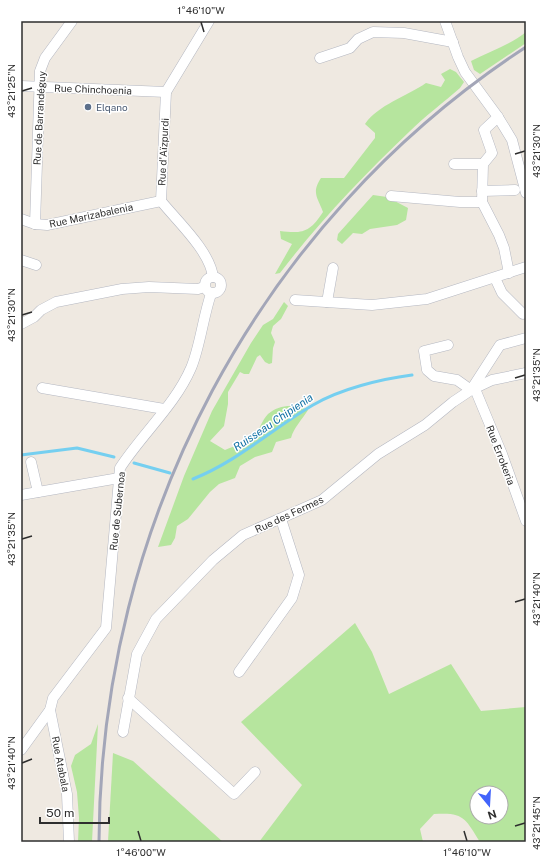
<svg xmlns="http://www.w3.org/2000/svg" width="547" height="863" font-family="'Public Sans',sans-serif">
  <rect width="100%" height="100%" fill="#efe9e1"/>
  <g fill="#b6e59e" fill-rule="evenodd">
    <path d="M 526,32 L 526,43 L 480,74 L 474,70 L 471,61 C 490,51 510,45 526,32 Z"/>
    <path d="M 450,69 L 456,72 L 464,82 L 460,88 C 443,103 425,116 409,132 C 363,176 319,222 280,273 L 275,274 L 292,244 L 281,239 L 280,231 C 303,234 310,232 323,212 C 318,198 311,193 321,178 L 344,178 L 375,138 L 375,133 L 365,124 C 378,105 407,96 426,83 L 441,87 L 445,80 L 441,74 Z"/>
    <polygon points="373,195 387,197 408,208 406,220 397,225 370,229 362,234 353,233 342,244 337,240 338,234"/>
    <path d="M 284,302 L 288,306 L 281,319 L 273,326 L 271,333 L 275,342 L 273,348 L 272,363 L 269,364 L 265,362 L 260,355 L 257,357 L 249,374 L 244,374 L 240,372 L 228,392 L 228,404 L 224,426 L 210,441 L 225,450 C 236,445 247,444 255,435 C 260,429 262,420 268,414 C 279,404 296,404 308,410 C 302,420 294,427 291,438 L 276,442 L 272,452 L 255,457 L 240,466 L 235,478 L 219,484 L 210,492 L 188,519 L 177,526 L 175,538 L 171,545 L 158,547 L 184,476 L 212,411 L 251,343 L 263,325 L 273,319 Z"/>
    <path d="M 355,623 L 372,652 L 389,694 L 451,664 L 481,711 L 526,707 L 526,842 L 480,842 C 465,818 464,812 434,814 L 420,829 L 423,842 L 259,842 L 302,785 L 241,722 ZM 477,793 L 501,793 L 501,817 L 477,817 Z"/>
    <polygon points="98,724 92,842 78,842 79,818 77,792 71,766 75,755 91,744"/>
    <polygon points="113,753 133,761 223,842 108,842"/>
  </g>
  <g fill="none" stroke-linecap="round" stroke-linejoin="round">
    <g stroke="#75cff0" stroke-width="3">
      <polyline points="21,455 77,448 114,457"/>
      <polyline points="134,463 170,473"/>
      <path d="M 193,479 C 238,461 272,429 313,405 C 340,389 381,379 412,375"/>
    </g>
    <g stroke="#b4b7c1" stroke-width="11">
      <g id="street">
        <path d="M 209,21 L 166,92 L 161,201 C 177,221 210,251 213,277"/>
        <polyline points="445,21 458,57 465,72 498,117 512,140 526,193"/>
        <polyline points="320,58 350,48 358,39 373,32 404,33 453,42"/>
        <polyline points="21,86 166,92"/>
        <polyline points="498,117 484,130 492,153 483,164 482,202 499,235 504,248 509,273"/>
        <polyline points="454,164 483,164"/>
        <polyline points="482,191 515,190"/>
        <polyline points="391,196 460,202 482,202"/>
        <polyline points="21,219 35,224 47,225 161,201"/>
        <polyline points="35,224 40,71 45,58 72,21"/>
        <polyline points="21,260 36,265"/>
        <circle cx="213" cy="285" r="8"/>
        <polyline points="495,278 502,293 523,314"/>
        <polyline points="295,300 372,305 427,299 526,267"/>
        <polyline points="327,302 333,268"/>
        <polyline points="21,324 34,317 41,310 56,302 122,289 149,287 198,289 204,287"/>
        <polyline points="448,345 424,351 427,370 434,376 457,380 471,390 500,345 526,338"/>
        <polyline points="42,388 164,409"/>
        <polyline points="475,389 502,454 526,521"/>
        <polyline points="31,462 38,492"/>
        <polyline points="21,495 119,478"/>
        <polyline points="239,672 292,598 299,575 281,519"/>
        <polyline points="128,698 234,794 255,772"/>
        <polyline points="50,710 67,794 69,842"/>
        <polyline points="123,732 137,654 156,619 213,560 243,535 322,500 378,454 425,425 453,402 471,390 492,380 526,373"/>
        <path d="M 21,750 L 50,710 L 53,698 L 106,628 L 120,468 C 142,434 175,405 191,368 C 200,347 203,317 211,294"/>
      </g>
    </g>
    <use href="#street" stroke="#fff" stroke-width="10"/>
    <path stroke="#a3a6b8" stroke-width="3" d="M 99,842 C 100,523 258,222 526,47"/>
  </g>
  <path fill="none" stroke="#2e2e2e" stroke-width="1.5" d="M 201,22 L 204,32M 22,91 L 32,88M 515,154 L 525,151M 22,315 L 32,312M 515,378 L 525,375M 22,539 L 32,536M 515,602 L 525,599M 22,763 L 32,759M 515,826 L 525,823M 138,831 L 141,841M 464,831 L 467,841"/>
  <circle fill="#5c6f8a" stroke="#fff" stroke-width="1.5" cx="88" cy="107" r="4"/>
  <g text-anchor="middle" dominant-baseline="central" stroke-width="3" stroke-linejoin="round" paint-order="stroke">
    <g font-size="10" fill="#2e2e2e" stroke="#fff">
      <text transform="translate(93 89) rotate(2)">Rue Chinchoenia</text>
      <text transform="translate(39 118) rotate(-87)">Rue de Barrandéguy</text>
      <text transform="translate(163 152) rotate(-87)">Rue d'Aïzpurdi</text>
      <text transform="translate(91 215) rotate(-12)">Rue Marizabalenia</text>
      <text transform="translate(501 455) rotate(69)">Rue Errokeria</text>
      <text transform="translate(117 511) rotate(-84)">Rue de Subernoa</text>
      <text transform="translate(289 514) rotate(-25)">Rue des Fermes</text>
      <text transform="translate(61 764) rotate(79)">Rue Atabala</text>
    </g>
    <g font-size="10" fill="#4e5e75" stroke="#fff" text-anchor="start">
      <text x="96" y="107">Elqano</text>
    </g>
    <g font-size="11" font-style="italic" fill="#0d6fa3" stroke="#fff">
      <text transform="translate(273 422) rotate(-34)">Ruisseau Chipienia</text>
    </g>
  </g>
  <rect width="547" height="863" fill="none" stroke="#ffffff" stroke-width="44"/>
  <g transform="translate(489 805) rotate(162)"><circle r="19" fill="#ffffff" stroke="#ababab"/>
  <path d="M0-3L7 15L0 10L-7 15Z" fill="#4264fb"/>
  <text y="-6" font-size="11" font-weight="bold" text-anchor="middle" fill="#2e2e2e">N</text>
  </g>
  <path d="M40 817v6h69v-6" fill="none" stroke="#2e2e2e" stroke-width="2"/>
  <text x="46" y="817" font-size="12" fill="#2e2e2e" stroke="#ffffff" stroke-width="3" paint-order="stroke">50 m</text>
  <rect x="22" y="22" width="503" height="819" fill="none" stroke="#2e2e2e" stroke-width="1.5"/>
  <g font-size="10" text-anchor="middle" fill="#2e2e2e">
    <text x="201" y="14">1°46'10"W</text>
    <text transform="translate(11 91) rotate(-90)" y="4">43°21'25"N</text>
    <text transform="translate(536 151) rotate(-90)" y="4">43°21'30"N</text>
    <text transform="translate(11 315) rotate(-90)" y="4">43°21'30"N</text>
    <text transform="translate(536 375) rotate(-90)" y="4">43°21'35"N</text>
    <text transform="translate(11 539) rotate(-90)" y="4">43°21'35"N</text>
    <text transform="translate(536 599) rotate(-90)" y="4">43°21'40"N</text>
    <text transform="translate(11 763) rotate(-90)" y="4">43°21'40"N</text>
    <text transform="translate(536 823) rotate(-90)" y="4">43°21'45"N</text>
    <text x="141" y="856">1°46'00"W</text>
    <text x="467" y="856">1°46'10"W</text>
  </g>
</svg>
